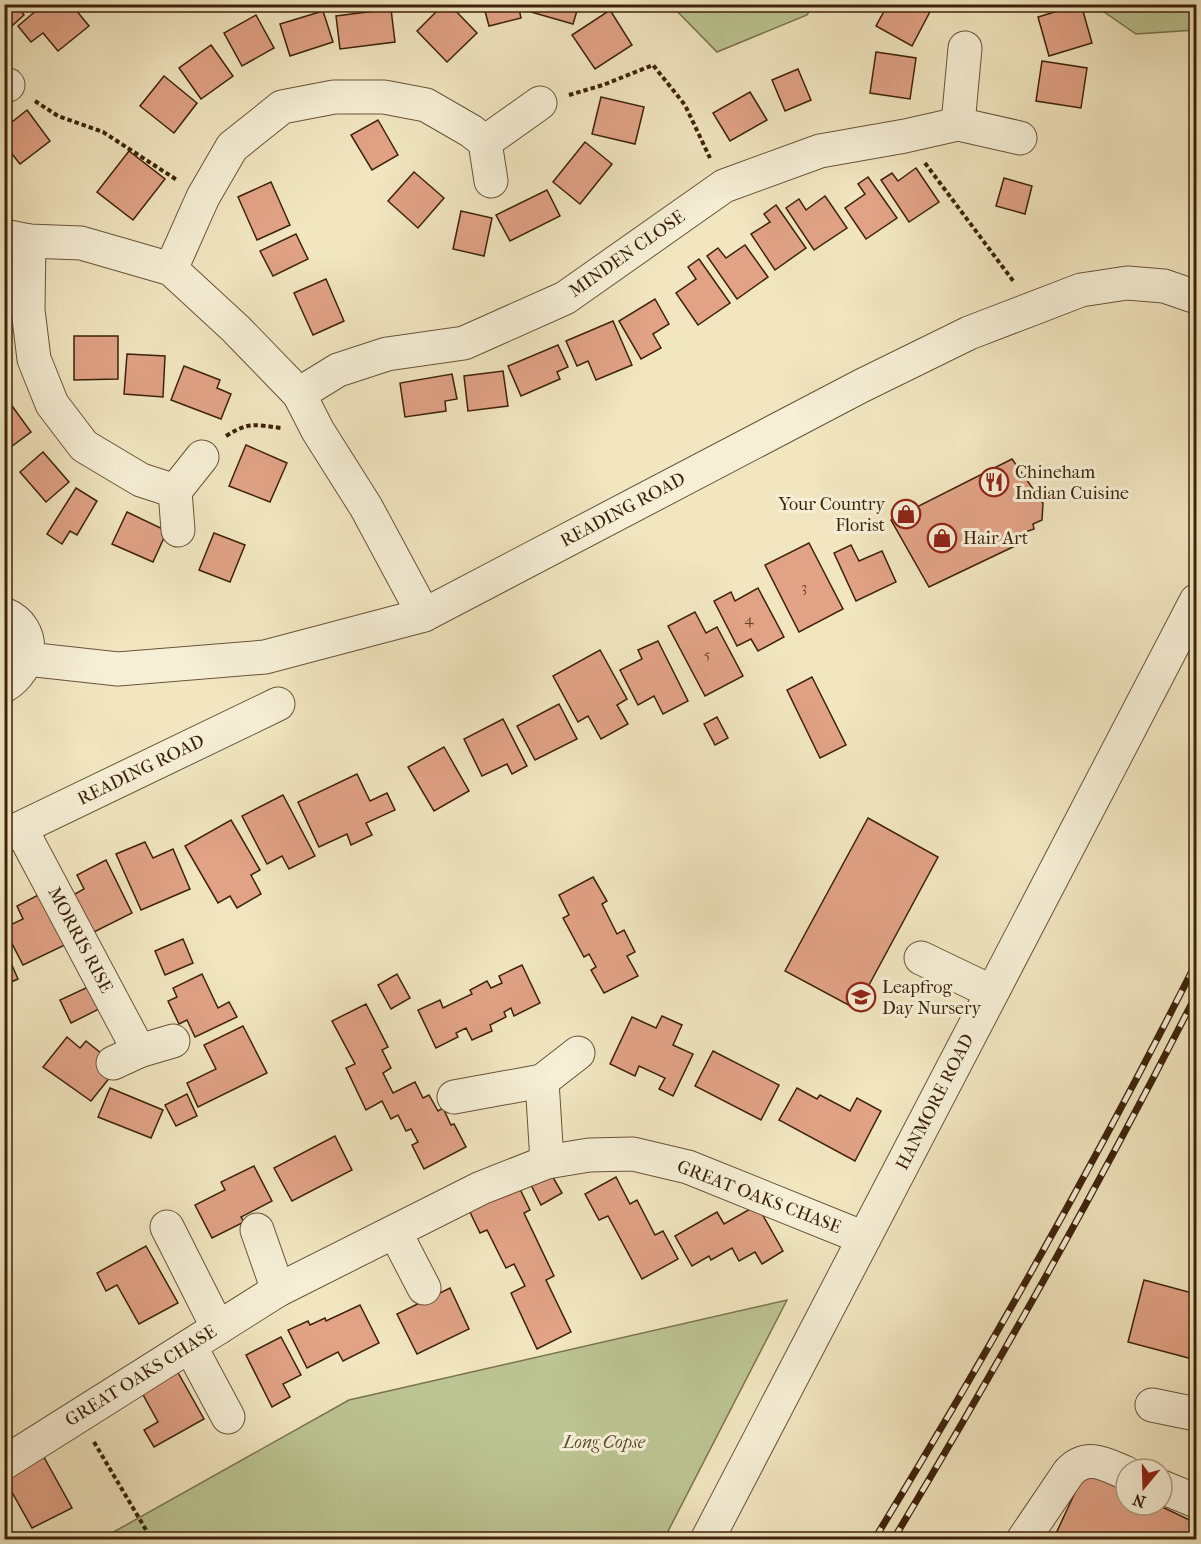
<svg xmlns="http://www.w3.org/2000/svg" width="1201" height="1544" font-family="'IM FELL French Canon',serif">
  <rect width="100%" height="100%" fill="#f1e6c0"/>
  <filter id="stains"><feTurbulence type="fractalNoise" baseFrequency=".00333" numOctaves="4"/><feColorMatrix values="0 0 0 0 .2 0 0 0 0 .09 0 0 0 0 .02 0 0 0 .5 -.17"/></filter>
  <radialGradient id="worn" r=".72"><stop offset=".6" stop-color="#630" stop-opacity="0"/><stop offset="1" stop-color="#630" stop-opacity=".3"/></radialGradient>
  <g fill="#bbc492" stroke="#7c734e" stroke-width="1.5">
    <polygon points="671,5 813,5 807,15 717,52"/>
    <polygon points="1094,5 1196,5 1196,30 1136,34"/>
    <polygon points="787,1300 664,1539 101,1539 349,1400"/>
  </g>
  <g fill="#e1a286" stroke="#3d220a" stroke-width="1.5">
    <polygon points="4,4 20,4 17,6 24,15 5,32"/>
    <polygon points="44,4 71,4 89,26 58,51 43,33 31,42 18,26"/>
    <polygon points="444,4 449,4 477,33 447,62 417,31"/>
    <polygon points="483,4 518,4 521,18 489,26"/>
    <polygon points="533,4 579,4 573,24 531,12"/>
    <polygon points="888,4 934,4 912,46 876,26"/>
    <polygon points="1081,4 1092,43 1049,56 1038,17"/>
    <polygon points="391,9 395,42 340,49 336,16"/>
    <polygon points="610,10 632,45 595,69 572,35"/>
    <polygon points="323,11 333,42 290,56 280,24"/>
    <polygon points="256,15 274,48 242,66 224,33"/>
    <polygon points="211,45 233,76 201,99 179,68"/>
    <polygon points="876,52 916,58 910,99 870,93"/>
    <polygon points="1042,61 1087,68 1081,108 1036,101"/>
    <polygon points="798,69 811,100 785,111 772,80"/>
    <polygon points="164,76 197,103 174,133 140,106"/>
    <polygon points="750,92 767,120 730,141 713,113"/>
    <polygon points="601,97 644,107 635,144 592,134"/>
    <polygon points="27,110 50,141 20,164 4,144 4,123 7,126"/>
    <polygon points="378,120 398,155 372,170 351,135"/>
    <polygon points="585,142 612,164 580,204 553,182"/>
    <polygon points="129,151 165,179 133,220 97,192"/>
    <polygon points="916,168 939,202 909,222 881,180 892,173 898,181"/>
    <polygon points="414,172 444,198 418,228 388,201"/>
    <polygon points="868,177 897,218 866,239 845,208 865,194 858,184"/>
    <polygon points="1004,178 1032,186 1025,214 996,206"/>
    <polygon points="271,182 290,225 257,240 238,197"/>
    <polygon points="547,190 560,216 510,241 496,215"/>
    <polygon points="825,196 847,228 814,250 786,208 799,199 806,210"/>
    <polygon points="776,205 806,248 775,270 751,234 770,222 764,214"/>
    <polygon points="461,211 492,218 484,256 453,249"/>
    <polygon points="296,234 308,259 273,276 260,251"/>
    <polygon points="745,245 768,277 737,299 707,256 718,248 726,258"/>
    <polygon points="699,259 730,303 698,325 676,293 696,279 688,267"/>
    <polygon points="326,279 344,321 313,335 294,293"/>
    <polygon points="655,299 669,324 653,334 661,348 641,359 619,321"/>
    <polygon points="613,321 632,365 596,380 588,361 577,366 566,341"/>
    <polygon points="74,336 118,336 118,379 74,380"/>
    <polygon points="558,345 568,367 557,372 560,379 521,396 508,366"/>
    <polygon points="127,354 165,356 163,397 124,394"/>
    <polygon points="184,366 220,380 217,388 231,394 221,419 171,400"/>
    <polygon points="503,371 508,406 468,411 464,376"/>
    <polygon points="452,374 457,399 445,401 446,411 405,417 400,383"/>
    <polygon points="7,399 31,432 4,452 4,401"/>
    <polygon points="246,445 287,463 270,502 229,486"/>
    <polygon points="43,452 69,482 46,502 20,472"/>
    <polygon points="1012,459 1043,503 1042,520 1033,524 1034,529 1014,536 1017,545 929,587 891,520"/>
    <polygon points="76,488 97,501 77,535 70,531 62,544 47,534"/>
    <polygon points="127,512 167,531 153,562 112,544"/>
    <polygon points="214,533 245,545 230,582 199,570"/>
    <polygon points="809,543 843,609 799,632 765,565"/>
    <polygon points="851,545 859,561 882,551 896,582 856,601 834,553"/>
    <polygon points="758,588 784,637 758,651 751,639 737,646 714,601 731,592 735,601"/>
    <polygon points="695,612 706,633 717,627 743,676 705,696 668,626"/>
    <polygon points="658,641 688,701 663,714 654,696 638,705 620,670 642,659 638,650"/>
    <polygon points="600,650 627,699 617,705 628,724 601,739 588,716 578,722 553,676"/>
    <polygon points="812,677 846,745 820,758 787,690"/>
    <polygon points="559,704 577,739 535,760 517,726"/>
    <polygon points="717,717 728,738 715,745 704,724"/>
    <polygon points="503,719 527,766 512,774 507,764 482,776 464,739"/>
    <polygon points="444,747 469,791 434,811 408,767"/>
    <polygon points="357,774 370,801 387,793 395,810 366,823 372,835 351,845 347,834 319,847 298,802"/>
    <polygon points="283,795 315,856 289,869 282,856 267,864 242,816"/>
    <polygon points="868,818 938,857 856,1009 785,971"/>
    <polygon points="231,820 260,870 251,875 261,894 237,908 230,896 218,903 185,846"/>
    <polygon points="145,842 153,858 173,849 190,889 141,910 116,854"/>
    <polygon points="106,860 132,913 92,933 73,895 84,889 77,875"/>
    <polygon points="593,877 607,901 602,904 617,934 624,930 635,952 627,956 638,976 604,993 591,970 596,967 589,954 584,957 563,918 569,915 559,895"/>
    <polygon points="42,893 67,944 23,965 4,928 23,919 17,906"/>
    <polygon points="183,939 193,963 165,975 155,951"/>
    <polygon points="4,947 18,979 4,985"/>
    <polygon points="522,965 540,1003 514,1016 511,1008 504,1012 506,1017 490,1025 492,1031 472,1040 466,1028 456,1033 458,1037 436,1048 418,1010 440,1000 443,1008 472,994 470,990 487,981 491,988 502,983 499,976"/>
    <polygon points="202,974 218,1008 229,1002 237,1017 195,1037 187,1020 179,1024 168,1001 177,997 173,988"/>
    <polygon points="397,974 410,998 391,1009 378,985"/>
    <polygon points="88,987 99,1009 71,1023 60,1000"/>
    <polygon points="366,1004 388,1047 382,1050 391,1068 383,1073 393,1093 415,1082 423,1098 429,1095 438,1111 443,1108 451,1125 454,1124 466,1147 424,1169 412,1145 418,1142 411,1129 406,1131 398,1115 391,1119 382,1101 366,1110 346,1068 355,1064 332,1021"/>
    <polygon points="662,1016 682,1025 673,1045 693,1054 673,1096 659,1089 665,1078 639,1066 635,1076 610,1064 632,1017 656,1028"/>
    <polygon points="243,1026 267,1073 198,1107 187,1083 216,1069 204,1045"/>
    <polygon points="67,1037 80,1048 86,1041 107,1058 111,1076 91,1101 43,1067"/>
    <polygon points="713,1051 779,1085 761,1120 695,1086"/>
    <polygon points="110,1088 163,1110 151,1138 98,1117"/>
    <polygon points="797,1088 817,1099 820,1095 850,1111 857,1098 881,1111 855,1161 779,1120"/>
    <polygon points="187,1094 197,1116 176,1126 165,1105"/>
    <polygon points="335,1136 352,1170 292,1201 274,1168"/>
    <polygon points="254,1166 272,1201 241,1217 244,1222 212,1238 195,1205 225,1190 221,1182"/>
    <polygon points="551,1174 562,1193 541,1205 531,1185"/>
    <polygon points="616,1177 630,1204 637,1200 655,1235 663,1231 678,1259 642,1279 608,1216 599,1220 585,1194"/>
    <polygon points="519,1187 530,1210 524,1213 554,1276 546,1280 571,1332 537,1349 511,1293 525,1286 514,1264 506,1268 487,1230 480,1233 469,1210"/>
    <polygon points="757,1205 783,1251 762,1264 755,1252 739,1261 732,1248 711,1260 709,1256 692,1266 675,1236 717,1212 724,1224"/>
    <polygon points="146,1246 178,1303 139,1324 117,1285 106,1291 97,1273"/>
    <polygon points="1144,1280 1196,1294 1196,1360 1128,1342"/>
    <polygon points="450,1288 469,1329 417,1354 397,1314"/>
    <polygon points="360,1305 379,1343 343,1361 338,1352 307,1368 288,1330 308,1321 310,1325 325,1318 326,1321"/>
    <polygon points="281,1337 301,1375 283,1384 290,1397 272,1407 246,1355"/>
    <polygon points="172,1362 204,1419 154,1447 144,1430 158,1422 136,1382"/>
    <polygon points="40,1450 72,1508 32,1528 4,1478"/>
    <polygon points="1085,1471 1126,1490 1126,1505 1158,1505 1196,1523 1196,1540 1053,1540"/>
  </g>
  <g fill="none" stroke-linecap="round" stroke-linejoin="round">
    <g stroke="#6a5338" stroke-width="35">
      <g id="minor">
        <polyline points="4,85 8,85"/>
        <polyline points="958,124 965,48"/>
        <polyline points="485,142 540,103"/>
        <polyline points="4,236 29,241 81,243 171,269 236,329 299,394 318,431 366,507 424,615"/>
        <polyline points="29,241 28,310 34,359 52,404 84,446 141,480 175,491"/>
        <polyline points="171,269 203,197 232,147 282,107 334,97 384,97 426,105 471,131 485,142 491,181"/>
        <polyline points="299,394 338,370 387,354 464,343 565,298 724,186 820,151 905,136 958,124 1020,138"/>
        <polyline points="178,530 175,491 202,457"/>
        <path d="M 4,614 C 38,628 33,669 4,686"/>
        <polyline points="27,659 118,669 265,657 424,615 861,386 969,333 1081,290 1127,283 1164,286 1196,297"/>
        <polyline points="21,829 139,1051"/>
        <polyline points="4,836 278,704"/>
        <polyline points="921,958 992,992"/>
        <polyline points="113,1063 139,1051 173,1041"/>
        <polyline points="542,1081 547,1162"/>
        <polyline points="454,1097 542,1081 578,1053"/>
        <polyline points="167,1227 218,1328"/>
        <polyline points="257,1230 278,1290"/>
        <polyline points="395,1232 424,1288"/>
        <polyline points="190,1346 228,1417"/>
        <polyline points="1152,1405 1196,1414"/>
        <polyline points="4,1463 278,1290 481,1188 547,1162 589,1155 633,1154 688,1167 864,1238"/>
        <polyline points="1162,1487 1196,1501"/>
        <polyline points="707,1540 1196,601"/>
        <path d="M 1023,1540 L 1069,1472 C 1087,1453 1105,1464 1126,1473"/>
      </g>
    </g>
    <g stroke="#3d220a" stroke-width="4" stroke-dasharray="4.5 3" stroke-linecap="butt">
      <polyline points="569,95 603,85 653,65 685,105 710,158"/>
      <polyline points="35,101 58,116 103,132 177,180"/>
      <polyline points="925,163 1014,282"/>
      <path d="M 226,436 C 250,421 255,425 281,428"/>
      <polyline points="94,1442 152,1540"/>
    </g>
    <use href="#minor" stroke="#f6efd6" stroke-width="33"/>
    <g stroke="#3d220a" stroke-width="7">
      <g id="rail">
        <path d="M 874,1540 C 989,1351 1097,1160 1196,963"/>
        <path d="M 893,1540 C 1000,1362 1102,1180 1196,995"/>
      </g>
    </g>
    <use href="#rail" stroke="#f6efd6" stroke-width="4.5" stroke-dasharray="14" stroke-linecap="butt"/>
  </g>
  <defs>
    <g id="restaurant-ring" transform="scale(1.5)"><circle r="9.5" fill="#f6efd6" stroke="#8f2418" stroke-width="1.5"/><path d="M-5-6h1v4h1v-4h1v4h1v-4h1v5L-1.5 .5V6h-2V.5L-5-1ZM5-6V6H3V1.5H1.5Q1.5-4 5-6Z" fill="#8f2418"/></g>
    <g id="shop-ring" transform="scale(1.5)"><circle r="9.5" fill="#f6efd6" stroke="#8f2418" stroke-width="1.5"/><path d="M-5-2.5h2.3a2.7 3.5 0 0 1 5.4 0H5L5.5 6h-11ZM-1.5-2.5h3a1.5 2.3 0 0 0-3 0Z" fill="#8f2418"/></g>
    <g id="school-ring" transform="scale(1.5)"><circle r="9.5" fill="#f6efd6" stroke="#8f2418" stroke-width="1.5"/><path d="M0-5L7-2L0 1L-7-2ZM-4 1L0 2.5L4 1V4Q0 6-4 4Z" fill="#8f2418"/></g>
  </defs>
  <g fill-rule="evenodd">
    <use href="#restaurant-ring" x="994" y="482"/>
    <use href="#shop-ring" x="906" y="514"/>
    <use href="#shop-ring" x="942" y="538"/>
    <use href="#school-ring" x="861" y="997"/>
  </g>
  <g text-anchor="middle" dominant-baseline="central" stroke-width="6" stroke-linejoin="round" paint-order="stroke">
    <g font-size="15" fill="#664229">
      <text x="804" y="587">3</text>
      <text x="749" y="619">4</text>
      <text x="707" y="654">5</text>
    </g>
    <g font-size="18" fill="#3d220a" stroke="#f6efd6">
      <text transform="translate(627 254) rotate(-35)">MINDEN CLOSE</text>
      <text transform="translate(623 510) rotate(-28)">READING ROAD</text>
      <text transform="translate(141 770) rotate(-26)">READING ROAD</text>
      <text transform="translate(80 940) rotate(62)">MORRIS RISE</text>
      <text transform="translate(935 1102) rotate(-63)">HANMORE ROAD</text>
      <text transform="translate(759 1197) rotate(21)">GREAT OAKS CHASE</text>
      <text transform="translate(141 1376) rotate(-32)">GREAT OAKS CHASE</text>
    </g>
    <g font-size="18" fill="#3d220a" stroke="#f6efd6" text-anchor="start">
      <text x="1015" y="472">Chineham<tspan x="1015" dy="21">Indian Cuisine</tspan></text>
      <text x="885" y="504" text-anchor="end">Your Country<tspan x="885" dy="21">Florist</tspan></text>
      <text x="963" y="538">Hair Art</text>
      <text x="882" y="987">Leapfrog<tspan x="882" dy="21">Day Nursery</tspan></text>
    </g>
    <g font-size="18" font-style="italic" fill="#5c4a2c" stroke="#f6efd6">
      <text x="604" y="1442">Long Copse</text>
    </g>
  </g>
  <rect width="1201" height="1544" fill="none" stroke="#f1e6c0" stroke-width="24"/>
  <rect x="6" y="6" width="1189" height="1532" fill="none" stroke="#3d220a" stroke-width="3"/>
  <rect x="12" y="12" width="1177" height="1520" fill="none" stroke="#3d220a" stroke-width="1.5"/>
  <g transform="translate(1144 1487) rotate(199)"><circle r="28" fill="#f6efd6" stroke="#ac9d84" stroke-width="1.5"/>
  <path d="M0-4.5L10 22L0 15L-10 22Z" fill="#8f2418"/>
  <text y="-9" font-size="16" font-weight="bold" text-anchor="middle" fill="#3d220a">N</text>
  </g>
  <rect width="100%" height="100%" filter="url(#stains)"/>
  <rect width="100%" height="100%" fill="url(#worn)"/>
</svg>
